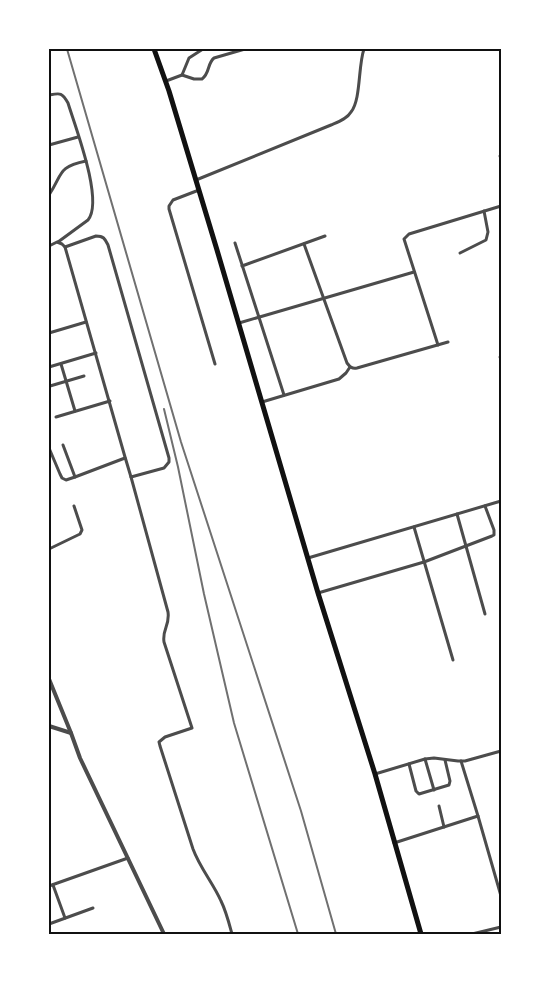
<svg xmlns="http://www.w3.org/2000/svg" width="550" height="983" font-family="'IBM Plex Sans',sans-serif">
  <rect width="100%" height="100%" fill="#fff"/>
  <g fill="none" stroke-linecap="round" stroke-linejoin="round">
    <g stroke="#4c4c4c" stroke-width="3">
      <polyline points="182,75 189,58 203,49"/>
      <path d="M 166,81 L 182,75 L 194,79 L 202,79 C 210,73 207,64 214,58 L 245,49"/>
      <path d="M 49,95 C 60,93 62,92 68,103 C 75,126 104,201 88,220 L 58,242"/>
      <polyline points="49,145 78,137"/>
      <polyline points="500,156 501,158"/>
      <path d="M 196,180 L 331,125 C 338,122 347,119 351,112 C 361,100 358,66 364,49"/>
      <polyline points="199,190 173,200 169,206 169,209 215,364"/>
      <path d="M 49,195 C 63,174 57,167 86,161"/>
      <polyline points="235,243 284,395"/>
      <path d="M 304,244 L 347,363 C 350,367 352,369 357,368 L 448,342"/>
      <path d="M 49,246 L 57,242 L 62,244 L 65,247 L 125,457 L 131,477 L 168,612 C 170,626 162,629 164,642 L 192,728 L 165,737 L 159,742 L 160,746 L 193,849 C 200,868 213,883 221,901 C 226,911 229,923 232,934"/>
      <path d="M 65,247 L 96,236 C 104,236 105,239 108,245 L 169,458 L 169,462 L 164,468 L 131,477"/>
      <polyline points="460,253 486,240 488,232 484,211"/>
      <polyline points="242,266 325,236"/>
      <polyline points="239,323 414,272"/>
      <polyline points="49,333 86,322"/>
      <polyline points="438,345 404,239 409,234 501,206"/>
      <polyline points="500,357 501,357"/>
      <polyline points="61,364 75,411"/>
      <polyline points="49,367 96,353"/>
      <polyline points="50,386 84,376"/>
      <polyline points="262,402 339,379 346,373 350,367"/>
      <polyline points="56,417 110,401"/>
      <polyline points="63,445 75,477"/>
      <polyline points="49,448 60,474 62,478 66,480 75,477 125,458"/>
      <polyline points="457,514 485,614"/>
      <polyline points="414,527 453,660"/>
      <polyline points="49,549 80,534 82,530 74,506"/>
      <polyline points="308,558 501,501"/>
      <polyline points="318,593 424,562 492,536 494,535 494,530 485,506"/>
      <polyline points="425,759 434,790"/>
      <polyline points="461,761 478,816"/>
      <polyline points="409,764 416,791 419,794 449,785 450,781 445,760"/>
      <polyline points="375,774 425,759 434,758 458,761 465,761 501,751"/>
      <polyline points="439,806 444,827"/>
      <polyline points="394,843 478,816 501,896"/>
      <polyline points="53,885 65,918"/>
      <polyline points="49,886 128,858"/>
      <polyline points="49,924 93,908"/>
      <polyline points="472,934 501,927"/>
    </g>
    <g stroke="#4c4c4c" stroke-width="4">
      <polyline points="49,679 71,733 80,758 164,934"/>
      <polyline points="49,726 71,733"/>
    </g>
    <polyline stroke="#111" stroke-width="5" points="154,49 169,91 217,250 318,593 375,774 421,934"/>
    <g stroke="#707070" stroke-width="2">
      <polyline points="67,49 181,442 301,811 336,934"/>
      <polyline points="164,409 178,467 204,594 234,723 298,934"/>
    </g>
  </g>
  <rect width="550" height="983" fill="none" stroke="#ffffff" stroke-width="100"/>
  <rect x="50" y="50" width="450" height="883" fill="none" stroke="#111" stroke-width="2"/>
</svg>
